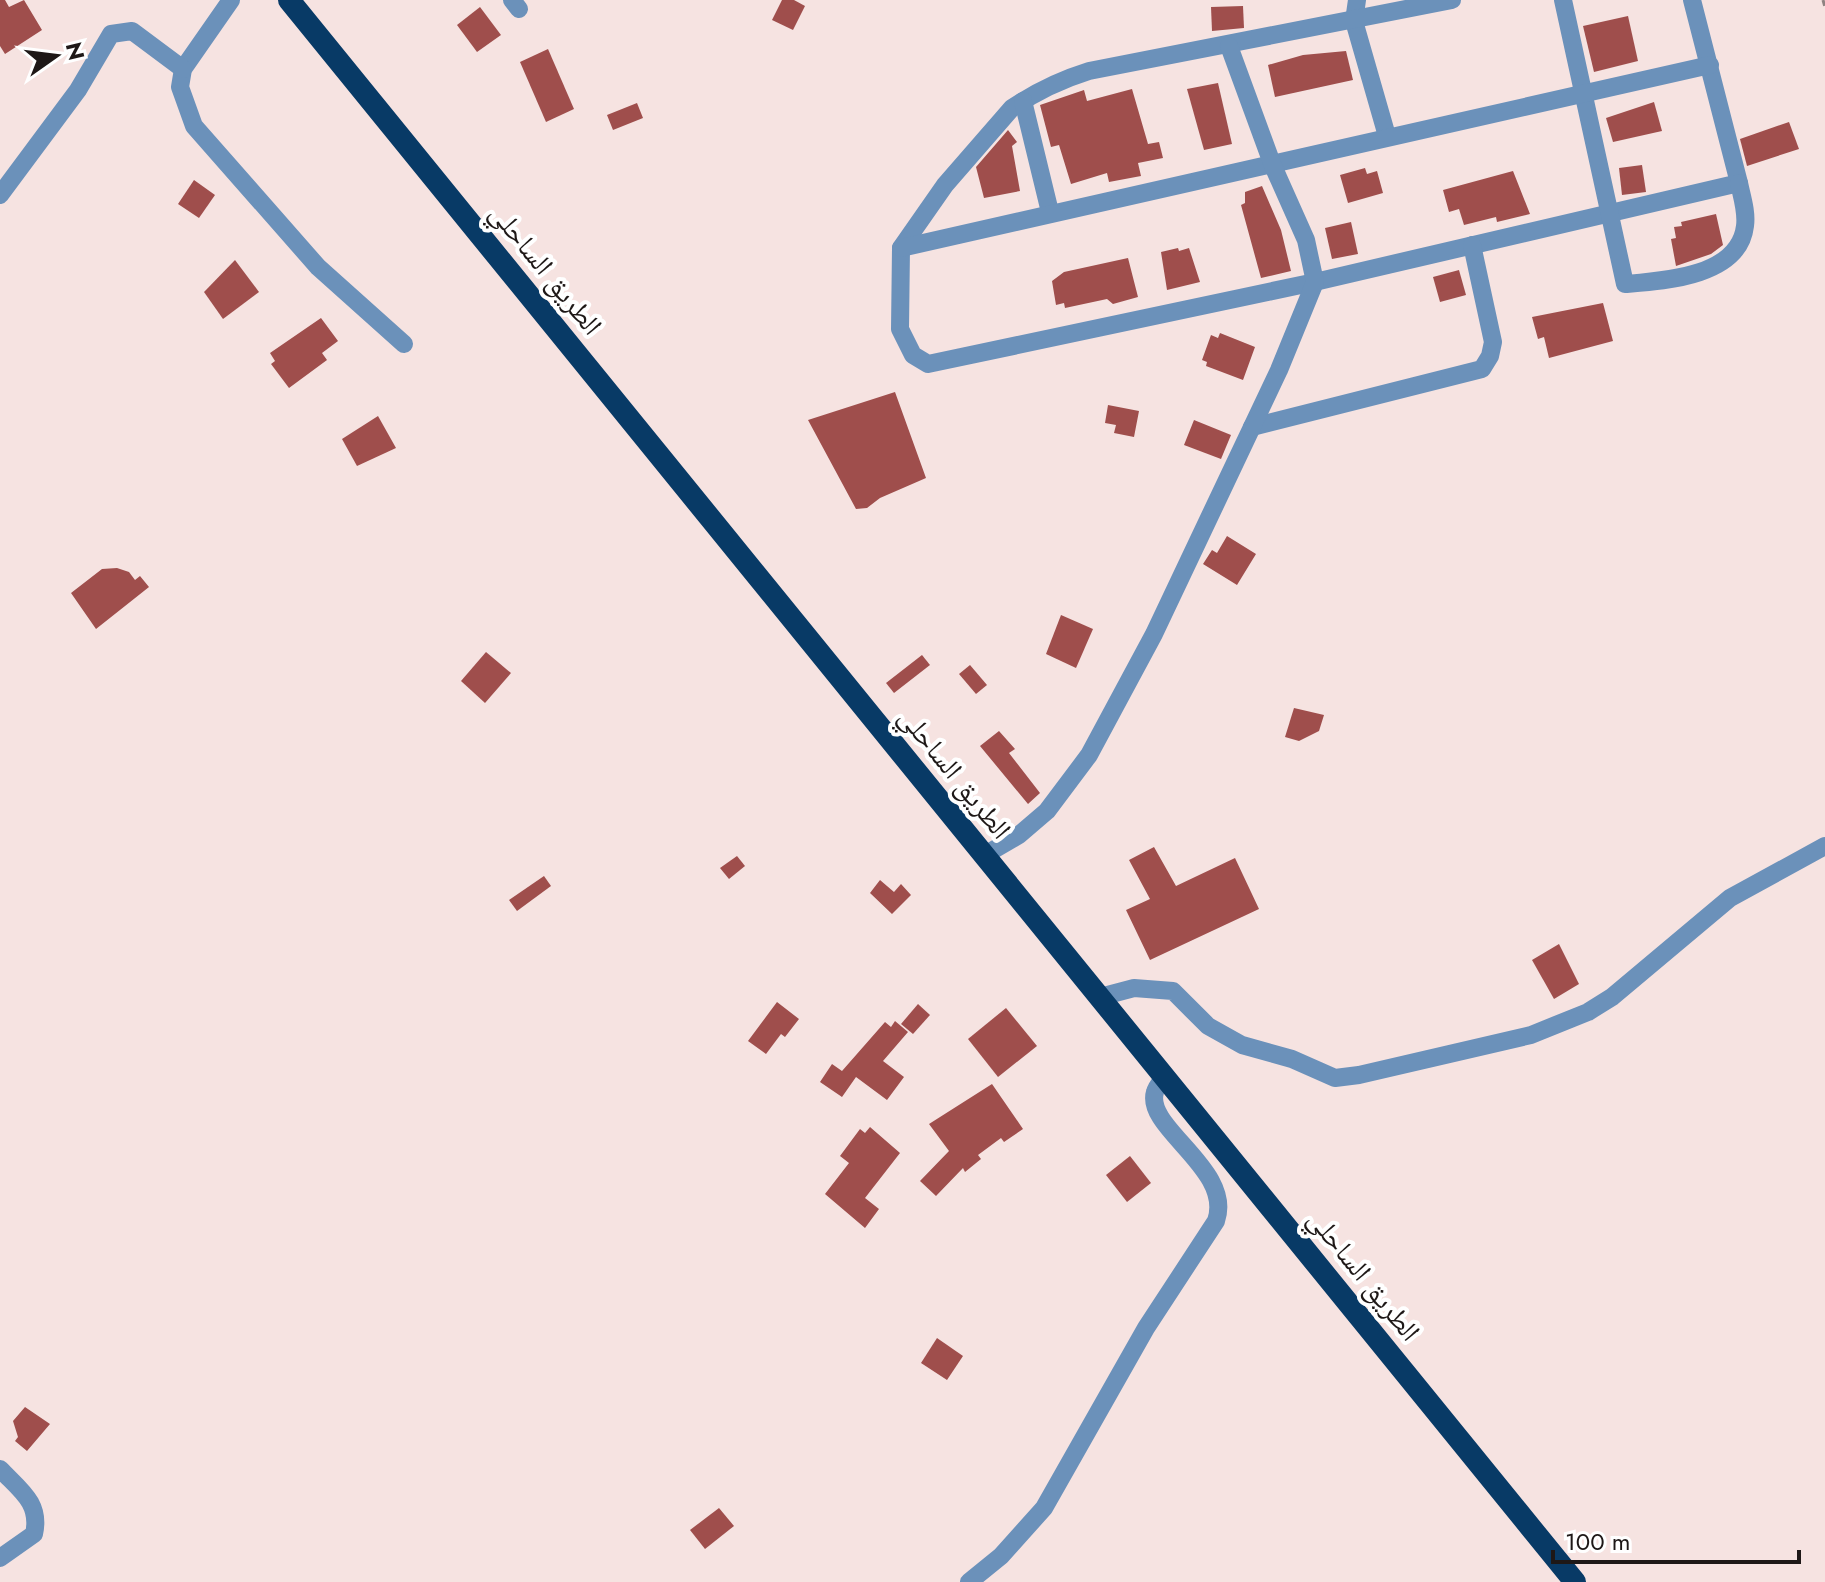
<svg xmlns="http://www.w3.org/2000/svg" width="1825" height="1582" font-family="Jost,'Noto Naskh Arabic',sans-serif">
  <rect width="100%" height="100%" fill="#f6e3e1"/>
  <g fill="#9f4e4c">
    <polygon points="0,0 5,0 9,7 24,0 42,30 5,54 0,46"/>
    <polygon points="782,0 794,0 805,6 793,30 772,20"/>
    <polygon points="1243,6 1244,28 1212,31 1211,7"/>
    <polygon points="480,7 501,35 477,52 457,25"/>
    <polygon points="1628,16 1638,61 1594,72 1583,26"/>
    <polygon points="548,49 574,109 546,122 520,62"/>
    <polygon points="1346,51 1353,80 1275,97 1268,65 1303,55"/>
    <polygon points="1218,83 1232,144 1204,150 1187,89"/>
    <polygon points="1132,89 1148,144 1159,142 1163,158 1138,163 1141,176 1109,182 1107,173 1071,184 1059,145 1051,147 1040,105 1084,90 1087,101"/>
    <polygon points="1654,102 1662,131 1613,142 1606,118"/>
    <polygon points="637,103 643,118 613,130 607,115"/>
    <polygon points="1789,122 1799,149 1747,166 1740,139"/>
    <polygon points="1008,130 1017,142 1012,146 1020,191 984,198 976,167"/>
    <polygon points="1642,165 1646,192 1622,195 1619,168"/>
    <polygon points="1365,168 1367,174 1377,171 1383,193 1348,203 1340,175"/>
    <polygon points="1513,171 1530,214 1497,222 1496,217 1464,225 1459,209 1449,212 1443,190"/>
    <polygon points="194,180 215,195 199,218 178,204"/>
    <polygon points="1262,186 1281,230 1291,271 1261,278 1241,205 1245,203 1245,192"/>
    <polygon points="1716,214 1723,245 1711,254 1676,266 1671,239 1676,238 1674,227 1682,226 1681,222"/>
    <polygon points="1351,222 1358,254 1332,259 1325,228"/>
    <polygon points="1178,248 1179,251 1189,248 1200,282 1167,290 1161,252"/>
    <polygon points="1128,258 1138,297 1113,304 1107,299 1065,308 1064,303 1056,305 1052,281 1064,272"/>
    <polygon points="235,260 259,292 223,319 204,292"/>
    <polygon points="1459,270 1466,295 1440,302 1433,277"/>
    <polygon points="1603,303 1613,341 1549,358 1544,337 1538,339 1532,317"/>
    <polygon points="321,318 338,341 322,353 327,360 289,388 271,364 275,361 270,353"/>
    <polygon points="1220,333 1255,347 1243,380 1206,366 1207,362 1202,360 1211,335 1218,338"/>
    <polygon points="895,392 926,478 880,498 867,508 856,509 808,420"/>
    <polygon points="1108,405 1139,411 1134,437 1114,433 1116,425 1105,423"/>
    <polygon points="378,416 396,448 357,466 342,439"/>
    <polygon points="1194,420 1231,435 1221,459 1184,445"/>
    <polygon points="1227,536 1256,554 1237,585 1203,564 1212,550 1217,553"/>
    <polygon points="117,568 129,572 135,580 140,576 149,587 96,629 71,593 102,569"/>
    <polygon points="1061,615 1093,629 1076,668 1046,654"/>
    <polygon points="486,652 511,673 485,703 461,681"/>
    <polygon points="922,655 930,665 894,693 886,683"/>
    <polygon points="970,665 987,685 976,694 959,674"/>
    <polygon points="1294,708 1324,715 1319,731 1299,741 1285,737"/>
    <polygon points="999,731 1015,749 1009,753 1040,793 1028,804 980,746"/>
    <polygon points="1154,847 1176,886 1235,858 1259,909 1150,960 1126,910 1150,899 1129,860"/>
    <polygon points="737,856 745,866 729,879 720,868"/>
    <polygon points="544,876 551,886 517,911 509,900"/>
    <polygon points="880,880 894,892 901,884 911,895 892,914 870,893"/>
    <polygon points="1559,944 1579,984 1554,999 1532,960"/>
    <polygon points="777,1002 799,1019 785,1037 781,1034 766,1054 748,1041"/>
    <polygon points="918,1004 930,1015 913,1034 901,1024"/>
    <polygon points="1006,1008 1037,1046 998,1077 968,1039"/>
    <polygon points="895,1021 908,1032 883,1061 904,1077 887,1100 856,1077 842,1097 820,1082 832,1064 842,1071 885,1022 891,1027"/>
    <polygon points="992,1084 1023,1129 1004,1142 1001,1138 978,1155 981,1159 965,1172 963,1168 936,1196 920,1181 949,1151 929,1124"/>
    <polygon points="870,1127 900,1153 865,1198 879,1209 865,1228 825,1194 849,1163 840,1156 860,1129 865,1133"/>
    <polygon points="1130,1156 1151,1183 1127,1202 1106,1175"/>
    <polygon points="937,1338 963,1356 947,1380 921,1363"/>
    <polygon points="25,1407 50,1424 27,1451 15,1441 18,1437 13,1421"/>
    <polygon points="719,1508 734,1526 705,1549 690,1530"/>
  </g>
  <g fill="none" stroke-linecap="round" stroke-linejoin="round">
    <polyline stroke="#8f8281" stroke-width="3" stroke-dasharray="6 6" stroke-linecap="butt" points="1823,0 1825,7"/>
    <g stroke="#6b91ba" stroke-width="18">
      <polyline points="231,0 183,69 180,87 194,126 318,267 404,344"/>
      <polyline points="512,0 519,9"/>
      <polyline points="1357,0 1354,21 1387,136"/>
      <path d="M 1452,0 L 1089,71 C 1060,80 1037,91 1012,108 L 945,185 L 901,248 L 900,329 L 913,355 L 928,364 L 1315,282 L 1739,183 L 1692,0"/>
      <path d="M 1563,0 L 1625,284 C 1663,281 1739,277 1745,226 C 1747,212 1742,197 1739,183"/>
      <polyline points="1023,101 1050,212"/>
      <polyline points="0,195 78,90 111,34 132,31 183,69"/>
      <polyline points="901,248 1710,65"/>
      <polyline points="1252,427 1482,369 1490,356 1493,342 1472,245"/>
      <polyline points="983,856 1019,835 1047,811 1089,755 1154,634 1279,370 1315,282 1306,240 1273,166 1229,46"/>
      <polyline points="1100,997 1134,988 1173,991 1208,1026 1242,1045 1292,1059 1335,1078 1359,1075 1531,1035 1588,1012 1612,997 1730,898 1825,846"/>
      <path d="M 0,1469 C 20,1490 41,1503 34,1534 L 0,1558"/>
      <path d="M 969,1582 L 1001,1556 L 1044,1508 L 1146,1328 L 1216,1221 C 1234,1169 1144,1128 1155,1092 C 1156,1087 1162,1080 1165,1076"/>
    </g>
    <polyline stroke="#083a66" stroke-width="22" points="289,0 1575,1582"/>
  </g>
  <g text-anchor="middle" dominant-baseline="central" stroke-width="8" stroke-linejoin="round" paint-order="stroke">
    <g font-size="28" fill="#1e1817" stroke="#fff">
      <text transform="translate(546 269) rotate(51)">الطريق الساحلي</text>
      <text transform="translate(955 773) rotate(51)">الطريق الساحلي</text>
      <text transform="translate(1364 1275) rotate(51)">الطريق الساحلي</text>
    </g>
  </g>
  <g transform="translate(56 56) rotate(76)" stroke="#ffffff" stroke-width="6" paint-order="stroke">
  <path d="M0-6L14 30L0 20L-14 30Z" fill="#1e1817"/>
  <text y="-12" font-size="22" font-weight="bold" text-anchor="middle" fill="#1e1817">N</text>
  </g>
  <path d="M1553 1550v12h246v-12" fill="none" stroke="#1e1817" stroke-width="4"/>
  <text x="1565" y="1550" font-size="24" fill="#1e1817" stroke="#ffffff" stroke-width="6" paint-order="stroke">100 m</text>
</svg>
